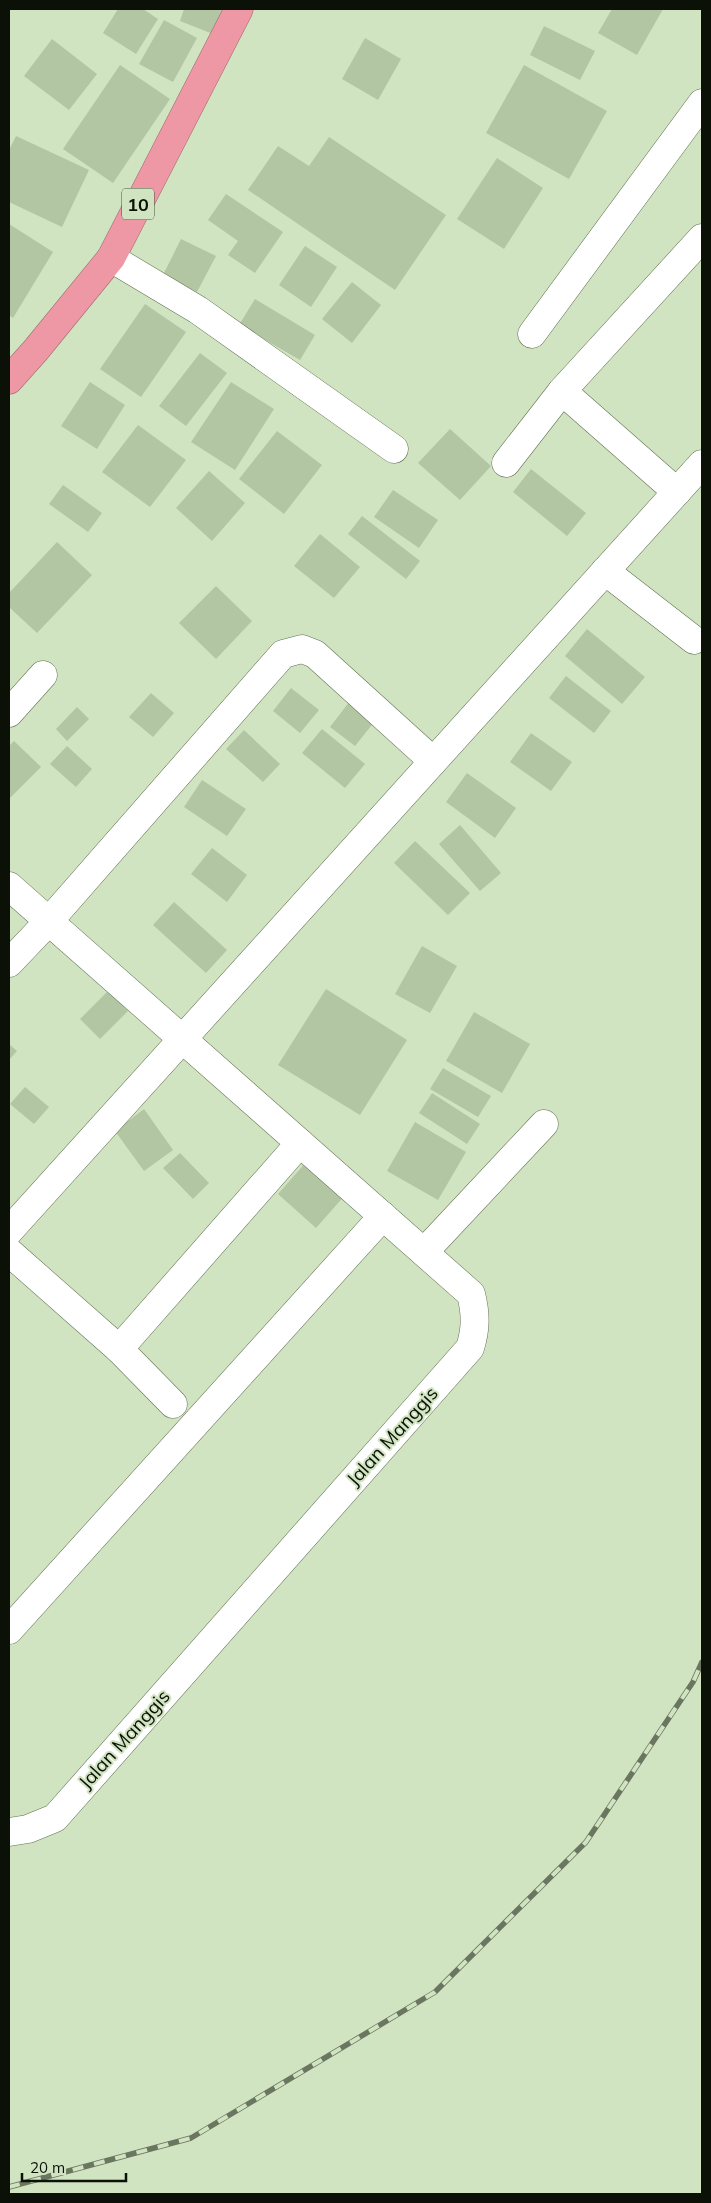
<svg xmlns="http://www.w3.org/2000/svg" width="711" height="2203" font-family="Mulish,sans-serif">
  <rect width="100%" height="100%" fill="#d1e4c1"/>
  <g fill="#b3c6a3">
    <polygon points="118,9 143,9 158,19 136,54 103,33"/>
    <polygon points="184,9 223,9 213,34 180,21"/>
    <polygon points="612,9 663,9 637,55 598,33"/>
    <polygon points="164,20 197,38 173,82 139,64"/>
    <polygon points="544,26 595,51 580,80 530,55"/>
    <polygon points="365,38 401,59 378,100 342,79"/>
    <polygon points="52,39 97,74 69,110 24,76"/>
    <polygon points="120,65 170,99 113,183 63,149"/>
    <polygon points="524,65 607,111 569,179 486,133"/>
    <polygon points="16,136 89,170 62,227 9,202 9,150"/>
    <polygon points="329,137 446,215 395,290 248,190 278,146 309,166"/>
    <polygon points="497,158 543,188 504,249 457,219"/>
    <polygon points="226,194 283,232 255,273 228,255 238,241 208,220"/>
    <polygon points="9,224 53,252 13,318 9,315"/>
    <polygon points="181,239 216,256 197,292 163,275"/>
    <polygon points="305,246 337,267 311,307 279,285"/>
    <polygon points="352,282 381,305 352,343 322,319"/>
    <polygon points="255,299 315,335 300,360 239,325"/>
    <polygon points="145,304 186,332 141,397 100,369"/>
    <polygon points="200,353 227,373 186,426 159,406"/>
    <polygon points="90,382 125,405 97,449 61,426"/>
    <polygon points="231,382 274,409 235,470 191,442"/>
    <polygon points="138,425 186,460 150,507 102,472"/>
    <polygon points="450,429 491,466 460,500 418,463"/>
    <polygon points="277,431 322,465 284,514 239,479"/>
    <polygon points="531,469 586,513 567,536 513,492"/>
    <polygon points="209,471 245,503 212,541 176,508"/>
    <polygon points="63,485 102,513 88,532 49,504"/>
    <polygon points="393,490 438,520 419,548 374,517"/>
    <polygon points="362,516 420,561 406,579 348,534"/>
    <polygon points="320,534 360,567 334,598 294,566"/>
    <polygon points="57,542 92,575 37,633 9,607 9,593"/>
    <polygon points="216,586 252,621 216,659 179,623"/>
    <polygon points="587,629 645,677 622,704 565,656"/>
    <polygon points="566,676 611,711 594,733 549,698"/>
    <polygon points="291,688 319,710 300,733 273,711"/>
    <polygon points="151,693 174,713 153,737 129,717"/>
    <polygon points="350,701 375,721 355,746 330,727"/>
    <polygon points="77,707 89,719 67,741 56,729"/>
    <polygon points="322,729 365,764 345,788 302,753"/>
    <polygon points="244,730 280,764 263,782 226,749"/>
    <polygon points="531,733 572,762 551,791 510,762"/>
    <polygon points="14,741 41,767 9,799 9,746"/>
    <polygon points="67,746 92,769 76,787 50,764"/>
    <polygon points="467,773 516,808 495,838 446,802"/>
    <polygon points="202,780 246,809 227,836 184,807"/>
    <polygon points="460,825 501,873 480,891 439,844"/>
    <polygon points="415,841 470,893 448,915 394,863"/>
    <polygon points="212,848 247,875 227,902 191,874"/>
    <polygon points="174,902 227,950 206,973 153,925"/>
    <polygon points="422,946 457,966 430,1013 395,994"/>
    <polygon points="326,989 407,1040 360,1115 278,1065"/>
    <polygon points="108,991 128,1011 100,1039 80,1019"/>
    <polygon points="474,1012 530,1044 502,1093 446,1061"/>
    <polygon points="9,1044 17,1051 9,1060"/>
    <polygon points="443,1068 491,1096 478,1117 430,1089"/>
    <polygon points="25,1087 49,1107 34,1124 10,1104"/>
    <polygon points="432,1093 480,1124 467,1144 419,1113"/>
    <polygon points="144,1109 173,1150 144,1171 115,1131"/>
    <polygon points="415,1122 466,1152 438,1200 387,1171"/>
    <polygon points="180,1153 209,1183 193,1199 163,1168"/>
    <polygon points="308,1160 347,1193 316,1228 278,1194"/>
  </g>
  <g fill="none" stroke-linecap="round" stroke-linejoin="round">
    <g stroke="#617152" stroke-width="29">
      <g id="street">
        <polyline points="111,258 198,310 394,449"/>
        <polyline points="532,334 702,103"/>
        <polyline points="562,391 677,492"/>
        <polyline points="506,463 562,391 702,238"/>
        <polyline points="605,571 694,640"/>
        <polyline points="9,713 43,675"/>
        <path d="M 9,886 L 471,1294 C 476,1314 476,1329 470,1348 L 55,1818 L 28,1829 L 9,1832"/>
        <polyline points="9,963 49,921 283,654 302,649 315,654 433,761"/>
        <polyline points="9,1231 702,464"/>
        <polyline points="9,1252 119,1349 173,1404"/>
        <polyline points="424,1252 544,1124"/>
        <polyline points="119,1349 300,1143"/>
        <polyline points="9,1630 383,1216"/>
      </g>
    </g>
    <g stroke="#9e696d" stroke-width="29">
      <polyline id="highway" points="9,380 35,351 111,258 239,9"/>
    </g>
    <use href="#street" stroke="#fff" stroke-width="28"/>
    <use href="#highway" stroke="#ed98a4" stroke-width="28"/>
    <g stroke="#6a7660" stroke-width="5.5">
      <polyline id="rail" points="9,2187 191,2138 435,1992 586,1842 693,1682 702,1662"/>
    </g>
    <use href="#rail" stroke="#d1e4c1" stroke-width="4" stroke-dasharray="11" stroke-linecap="butt"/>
  </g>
  <g text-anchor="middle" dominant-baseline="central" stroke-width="4" stroke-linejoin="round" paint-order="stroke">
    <rect fill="#d1e4c1" stroke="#46503e" stroke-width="1" x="122" y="188.5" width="32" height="31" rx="4"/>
    <g font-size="18" font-weight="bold" fill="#0b1106">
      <text x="138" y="204">10</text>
    </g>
    <g font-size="19" fill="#0b1106" stroke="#d1e4c1">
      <text transform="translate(392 1436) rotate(-48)">Jalan Manggis</text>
      <text transform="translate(124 1739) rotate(-48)">Jalan Manggis</text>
    </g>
  </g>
  <rect width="711" height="2203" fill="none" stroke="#0b1106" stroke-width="20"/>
  <path d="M22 2173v8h104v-8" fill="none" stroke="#0b1106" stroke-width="2.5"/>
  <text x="30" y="2173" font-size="15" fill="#0b1106" stroke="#d1e4c1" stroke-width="4" paint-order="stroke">20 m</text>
</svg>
